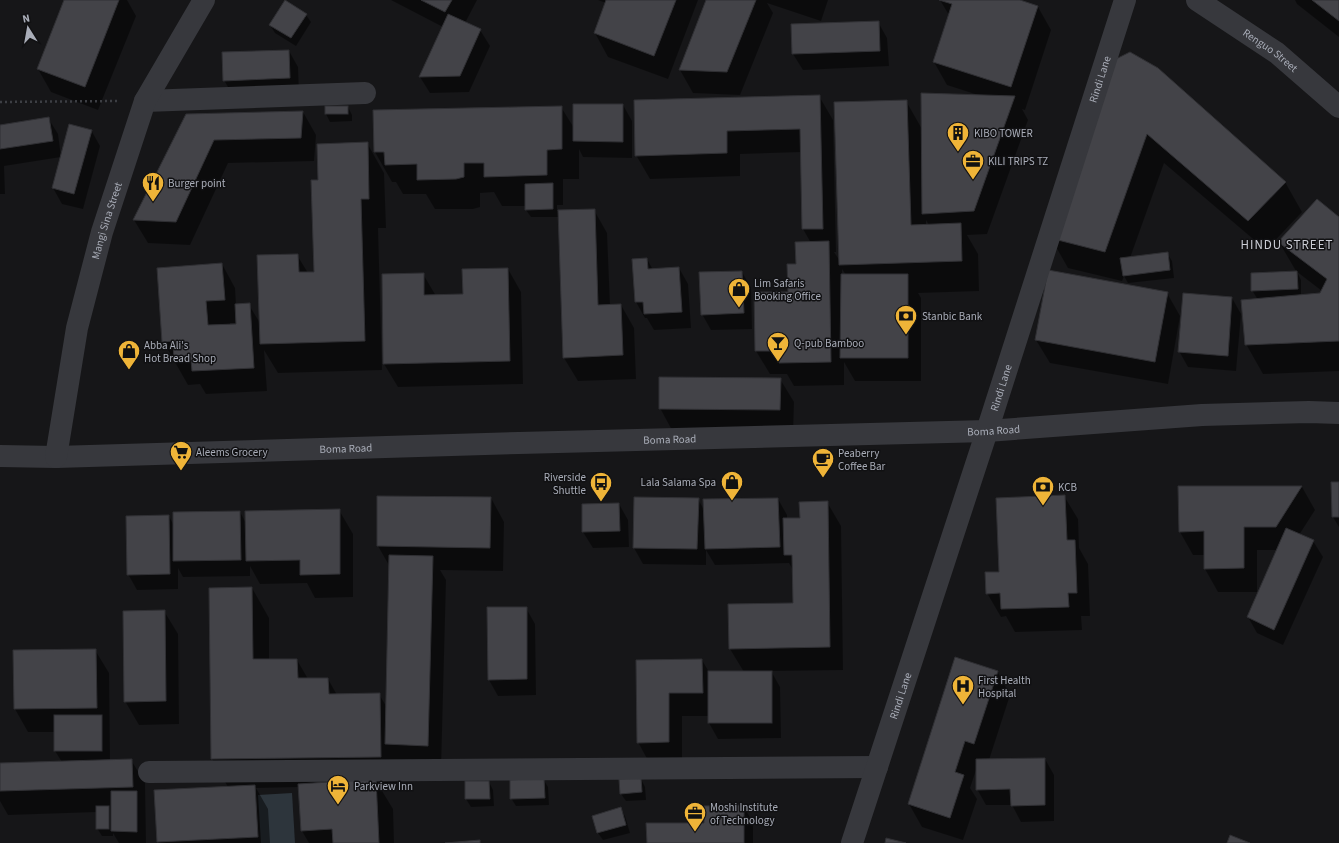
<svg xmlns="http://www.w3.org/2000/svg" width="1339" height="843" font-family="'Source Sans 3',sans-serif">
  <rect width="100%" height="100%" fill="#161618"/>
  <polygon fill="#2d353c" points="292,793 295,843 261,843 258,795"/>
  <g fill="#0007" fill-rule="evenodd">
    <polygon points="65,0 127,0 136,16 98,110 51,92 38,69"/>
    <polygon points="391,0 477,0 465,23 480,30 490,46 469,92 430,93 420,77 443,27"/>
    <polygon points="598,0 698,0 668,79 608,57 595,33 606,3"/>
    <polygon points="707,0 828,0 821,21 767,3 773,13 740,95 693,93 680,70"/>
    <path d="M 940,0 L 1016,0 L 1038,7 L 1051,30 L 1025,110 L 1022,109 L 1028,120 L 987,234 L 967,235 L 978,254 L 979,291 L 918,293 L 921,298 L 921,381 L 855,381 L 844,362 L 844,385 L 794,386 L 787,374 L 770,374 L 756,351 L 789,293 L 797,265 L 811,243 L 803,229 L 802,152 L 740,154 L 740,176 L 650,179 L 636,155 L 819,96 L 833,120 L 836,252 L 834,252 L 840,261 L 906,101 L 922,129 L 978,95 L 947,85 L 934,62 L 949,15 ZM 926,220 L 929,225 L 926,225 ZM 842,269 L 846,275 L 842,275 Z"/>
    <polygon points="1295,0 1339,0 1339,37 1297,4"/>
    <polygon points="306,15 311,22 296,46 275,33 270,25"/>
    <polygon points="878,22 887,38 889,66 803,70 793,54 792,25"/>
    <polygon points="289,51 298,67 299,94 233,96 224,80"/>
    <polygon points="1130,53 1285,182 1302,212 1266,250 1164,163 1130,258 1167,253 1172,261 1174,278 1128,283 1124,276 1122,281 1068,268 1051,238"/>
    <polygon points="623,105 632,121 632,158 583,157 579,149 579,179 563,179 563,205 557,205 557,211 594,210 607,233 610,305 621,305 634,328 636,379 578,381 564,358 559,217 531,217 526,210 526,206 502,206 494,192 480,193 480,207 473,209 435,209 426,194 403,194 396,182 392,182 375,152 374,110 561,107 574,128"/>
    <polygon points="348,107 352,115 352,121 330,122 326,114"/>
    <polygon points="303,112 316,135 314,161 228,163 190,245 148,243 134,220 187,115"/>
    <polygon points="48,118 58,134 61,157 4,166 5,194 0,194 0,126"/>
    <polygon points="91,130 100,146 83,209 62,204 53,188"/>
    <path d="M 367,143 L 384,173 L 386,228 L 378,228 L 382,370 L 278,373 L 264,350 L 267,391 L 206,394 L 200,384 L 188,385 L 163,341 L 222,264 L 235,288 L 236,305 L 249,305 L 260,323 L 297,255 L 308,273 L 315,272 L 319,181 ZM 230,323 L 237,323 L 237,325 L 230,325 Z"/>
    <polygon points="1339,219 1339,371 1263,374 1246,344 1258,300 1252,290 1297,272 1301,280 1301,296 1321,294 1322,291 1296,271 1279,242"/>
    <polygon points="647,259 653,270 679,268 688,284 691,328 654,330 647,318 645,318 636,302 633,260"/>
    <polygon points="508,269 521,292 523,384 398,387 384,364 383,275 423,274 436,296 464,295"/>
    <polygon points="742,272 751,288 752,329 711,330 702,314"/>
    <polygon points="1167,293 1180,316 1168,384 1050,363 1036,340"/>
    <polygon points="1232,298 1241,314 1236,371 1188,367 1179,351"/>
    <polygon points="780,379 794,402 793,433 673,432 660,408"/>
    <polygon points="1339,483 1339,527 1333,517"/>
    <polygon points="1179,487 1302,487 1315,510 1299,535 1313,541 1323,557 1283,645 1257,633 1248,617 1278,550 1257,550 1257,592 1218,592 1205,569 1205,555 1193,555 1180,532"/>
    <polygon points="1064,496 1078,519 1079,548 1088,564 1090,616 1081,616 1082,630 1015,632 1006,616 1001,617 987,593 1000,573"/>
    <polygon points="378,497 491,498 504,522 503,571 440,570 446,580 441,769 397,764 397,786 379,786 393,809 394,843 309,843 302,831 299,787 256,788 268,809 270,843 159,843 158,842 228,787 212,759 252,588 269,618 269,660 297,660 308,679 328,679 337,695 379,694 386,706 390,567 378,546"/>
    <polygon points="698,499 704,510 778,499 787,515 787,519 801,519 827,502 841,526 843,670 771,671 780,687 781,738 718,739 709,723 709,716 682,716 682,765 651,766 638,742 637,661 702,660 709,672 744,672 730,649 794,604 793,570 789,563 715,565 706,550 706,565 643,564 634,548"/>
    <polygon points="619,504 628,520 629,547 593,548 583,532 583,505"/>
    <polygon points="339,510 353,534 353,597 315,598 307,583 260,584 250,566 250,576 183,577 178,568 178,589 137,590 128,574 169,516 174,526 240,512 246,523"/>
    <polygon points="488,608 526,608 535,624 536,695 498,696 489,680"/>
    <polygon points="164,611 178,634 179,724 139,725 125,701"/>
    <polygon points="95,650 109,673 110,760 131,760 145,783 146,843 119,843 113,833 113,836 102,836 97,828 97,812 8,815 0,801 0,764 62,762 55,751 55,732 28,732 15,709 14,651"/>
    <polygon points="997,671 1010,695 989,760 1045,759 1054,775 1054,821 1021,822 1012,805 986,805 977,789 976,770 970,788 977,799 963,840 922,827 909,804"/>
    <polygon points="543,779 548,787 549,805 516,806 511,798"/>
    <polygon points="641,779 645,787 646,800 626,801 621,794"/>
    <polygon points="466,782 489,782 493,790 494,806 471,807 466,799"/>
    <polygon points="743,806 753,822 753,843 648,843 705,824"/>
    <polygon points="620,809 625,816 630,833 603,840 598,833"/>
  </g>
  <g fill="#434348" stroke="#303034">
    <polygon points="64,0 119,0 85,87 37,69"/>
    <polygon points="285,0 307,14 291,38 269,25"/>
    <polygon points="421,0 452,0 445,12"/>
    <polygon points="606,0 676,0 654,56 594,33"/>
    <polygon points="706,0 756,0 727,72 679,70"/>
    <polygon points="939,0 1020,0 1038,6 1011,87 933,62 952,4"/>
    <polygon points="1312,0 1339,0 1339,21"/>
    <polygon points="448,14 481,29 460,76 419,77"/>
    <polygon points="879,21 880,51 792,54 791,24"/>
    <polygon points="289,50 290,78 223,81 222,52"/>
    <polygon points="1130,52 1158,68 1286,182 1248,221 1147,134 1105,252 1050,238 1110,62"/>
    <polygon points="921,93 1015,96 974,211 922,214"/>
    <polygon points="820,95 823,229 802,229 800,129 727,131 727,153 635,156 634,100"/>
    <polygon points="907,100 911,225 961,223 962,261 839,265 834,102"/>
    <polygon points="573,104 623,104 623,142 573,141"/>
    <rect x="325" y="106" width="23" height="8"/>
    <polygon points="562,106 562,149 547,150 547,175 484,177 484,163 464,163 464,177 456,179 417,180 417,164 385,165 384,152 374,152 373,110"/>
    <polygon points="303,111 301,138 214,140 176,222 133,220 186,114"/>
    <polygon points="49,117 53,141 0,149 0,125"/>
    <polygon points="69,124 92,130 74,194 52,188"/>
    <polygon points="368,142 369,199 361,199 365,341 260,344 257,255 298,254 299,272 314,272 311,180 318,180 317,144"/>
    <polygon points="553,183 553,209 525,210 525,184"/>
    <polygon points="1317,199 1339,217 1339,341 1245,345 1241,300 1320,293 1327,279 1278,242"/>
    <polygon points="595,209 598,305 621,304 623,355 563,358 558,210"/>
    <polygon points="829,241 831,362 779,363 779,351 755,351 754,292 788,292 787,264 796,264 795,242"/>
    <polygon points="1168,252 1170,270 1123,276 1120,258"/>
    <polygon points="647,258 648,269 679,267 682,312 644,314 643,302 635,302 632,259"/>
    <polygon points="222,263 225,300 206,301 208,325 236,324 235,304 250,303 254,368 192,371 191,360 174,362 173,341 162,342 157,268"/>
    <polygon points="508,268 510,361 383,364 382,274 424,273 424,295 463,294 462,269"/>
    <polygon points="1048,270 1168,292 1155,362 1035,340"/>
    <polygon points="742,271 744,313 701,315 699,272"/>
    <polygon points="1297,271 1298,289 1251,291 1251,273"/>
    <polygon points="841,274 908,274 908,358 840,358"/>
    <polygon points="1183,293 1232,297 1228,356 1178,352"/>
    <polygon points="659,377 781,378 780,410 659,409"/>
    <polygon points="1331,482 1339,482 1339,517 1332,517"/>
    <polygon points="1178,486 1302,486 1276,527 1244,527 1244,568 1204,569 1204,531 1179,532"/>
    <polygon points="1065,495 1067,540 1075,540 1077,593 1068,593 1069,607 1001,609 1000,593 986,594 985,572 999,572 996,498"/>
    <polygon points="377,496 491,497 490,548 377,546"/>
    <polygon points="634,497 699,498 697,549 633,548"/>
    <polygon points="778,498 780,547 705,549 703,499"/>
    <polygon points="828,501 830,647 729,649 728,604 793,603 792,555 784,555 783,518 800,518 799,502"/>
    <polygon points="619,503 620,531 582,532 582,504"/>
    <polygon points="340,509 340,574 300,575 300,560 246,561 245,511"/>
    <polygon points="240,511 241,560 173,561 173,512"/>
    <polygon points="169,515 170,574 127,575 126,516"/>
    <polygon points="1286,528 1314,540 1274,630 1247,617"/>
    <polygon points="389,555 433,556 428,746 385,744"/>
    <polygon points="252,587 253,659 297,659 298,678 328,678 329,694 380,693 381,757 211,759 209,588"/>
    <polygon points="487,607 527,607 527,679 488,680"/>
    <polygon points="165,610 166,701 124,702 123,611"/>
    <polygon points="96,649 97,708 14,709 13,650"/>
    <polygon points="955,657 998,671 974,744 965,741 955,772 964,775 950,818 908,804"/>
    <polygon points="702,659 703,693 669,693 669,742 637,743 636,660"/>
    <rect x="708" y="671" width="64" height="52"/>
    <rect x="54" y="715" width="48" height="36"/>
    <polygon points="1045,758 1045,805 1011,806 1010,789 976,790 976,759"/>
    <polygon points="132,759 133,787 0,791 0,763"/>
    <polygon points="544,778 545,798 510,799 510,780"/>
    <polygon points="641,778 642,792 620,794 619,779"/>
    <polygon points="376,779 379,843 333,843 332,829 301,831 298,784"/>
    <polygon points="465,781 489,781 490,799 465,799"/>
    <polygon points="255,785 258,837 157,842 154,790"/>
    <polygon points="111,791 137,791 137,832 111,831"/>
    <polygon points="744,805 744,843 647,843 646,823 704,823 704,806"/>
    <rect x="96" y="806" width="13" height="23"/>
    <polygon points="621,807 626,825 597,833 592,816"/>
    <polygon points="1230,835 1250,843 1227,843"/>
    <polygon points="886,838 906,843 885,843"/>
    <polygon points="480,840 480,843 445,843"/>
  </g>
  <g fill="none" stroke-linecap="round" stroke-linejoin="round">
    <polyline stroke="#3d3f44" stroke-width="2.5" stroke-dasharray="2 3" stroke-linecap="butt" points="0,102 117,101"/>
    <g stroke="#37383d" stroke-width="22">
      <path id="s1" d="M 1197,0 L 1277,53 L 1339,107"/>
      <polyline points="145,101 365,93"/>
      <path id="s2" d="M 0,456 L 56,457 L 519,443 L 987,431 L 1202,415 L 1309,412 L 1339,413"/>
      <path id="s3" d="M 56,457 L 77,328 L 102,232 L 145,101 L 204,0"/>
      <polyline points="149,772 877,767"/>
      <path id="s4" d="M 852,843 L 987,431 L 1125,0"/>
    </g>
  </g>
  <defs>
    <g id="building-pin" transform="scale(1.15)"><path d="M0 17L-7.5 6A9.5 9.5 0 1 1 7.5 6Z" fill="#efb438" stroke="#111113"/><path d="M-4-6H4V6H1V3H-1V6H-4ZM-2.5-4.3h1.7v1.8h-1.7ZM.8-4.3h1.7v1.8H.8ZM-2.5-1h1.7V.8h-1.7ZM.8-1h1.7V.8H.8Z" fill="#111"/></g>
    <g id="office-pin" transform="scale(1.15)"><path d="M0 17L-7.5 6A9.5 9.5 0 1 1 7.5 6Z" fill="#efb438" stroke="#111113"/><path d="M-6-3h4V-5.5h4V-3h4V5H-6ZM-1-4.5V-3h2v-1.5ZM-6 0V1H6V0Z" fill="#111"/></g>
    <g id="restaurant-pin" transform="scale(1.15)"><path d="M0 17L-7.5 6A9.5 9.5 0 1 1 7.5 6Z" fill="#efb438" stroke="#111113"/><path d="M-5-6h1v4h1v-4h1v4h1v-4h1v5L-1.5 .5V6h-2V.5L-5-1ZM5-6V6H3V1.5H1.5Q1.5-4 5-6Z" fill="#111"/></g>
    <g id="shop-pin" transform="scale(1.15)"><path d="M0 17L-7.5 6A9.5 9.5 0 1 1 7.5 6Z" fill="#efb438" stroke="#111113"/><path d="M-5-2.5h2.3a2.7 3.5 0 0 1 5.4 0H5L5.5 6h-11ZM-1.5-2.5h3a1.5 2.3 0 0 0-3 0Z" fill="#111"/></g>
    <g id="bank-pin" transform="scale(1.15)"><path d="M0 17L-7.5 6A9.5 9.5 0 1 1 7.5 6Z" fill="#efb438" stroke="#111113"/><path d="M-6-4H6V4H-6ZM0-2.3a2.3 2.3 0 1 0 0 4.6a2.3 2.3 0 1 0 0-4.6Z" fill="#111"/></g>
    <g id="bar-pin" transform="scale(1.15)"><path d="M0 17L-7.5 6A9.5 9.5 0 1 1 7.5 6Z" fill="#efb438" stroke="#111113"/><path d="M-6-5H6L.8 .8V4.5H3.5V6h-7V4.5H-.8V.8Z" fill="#111"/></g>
    <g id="supermarket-pin" transform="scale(1.15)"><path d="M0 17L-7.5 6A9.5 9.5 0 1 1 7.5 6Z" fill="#efb438" stroke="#111113"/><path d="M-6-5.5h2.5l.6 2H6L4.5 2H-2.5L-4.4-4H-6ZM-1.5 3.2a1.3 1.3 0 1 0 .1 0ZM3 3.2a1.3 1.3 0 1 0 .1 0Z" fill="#111"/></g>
    <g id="cafe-pin" transform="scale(1.15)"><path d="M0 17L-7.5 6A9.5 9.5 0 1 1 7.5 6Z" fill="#efb438" stroke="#111113"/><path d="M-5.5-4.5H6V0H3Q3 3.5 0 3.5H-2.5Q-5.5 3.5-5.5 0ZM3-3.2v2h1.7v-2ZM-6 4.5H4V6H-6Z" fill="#111"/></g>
    <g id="bus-pin" transform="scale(1.15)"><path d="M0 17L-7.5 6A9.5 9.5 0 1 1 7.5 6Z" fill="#efb438" stroke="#111113"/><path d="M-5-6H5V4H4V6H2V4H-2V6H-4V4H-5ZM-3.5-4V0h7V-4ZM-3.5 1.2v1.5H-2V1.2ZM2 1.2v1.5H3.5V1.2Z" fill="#111"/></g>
    <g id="hospital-pin" transform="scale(1.15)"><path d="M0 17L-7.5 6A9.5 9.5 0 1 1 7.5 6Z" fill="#efb438" stroke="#111113"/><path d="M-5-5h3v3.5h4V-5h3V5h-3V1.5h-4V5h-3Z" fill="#111"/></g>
    <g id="hotel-pin" transform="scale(1.15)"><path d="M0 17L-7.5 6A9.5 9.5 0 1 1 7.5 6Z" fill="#efb438" stroke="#111113"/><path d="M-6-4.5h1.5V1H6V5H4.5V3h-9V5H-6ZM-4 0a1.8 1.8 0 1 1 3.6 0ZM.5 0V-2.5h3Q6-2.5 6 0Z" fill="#111"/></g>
  </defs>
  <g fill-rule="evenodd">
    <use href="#building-pin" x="958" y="133"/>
    <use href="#office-pin" x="973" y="161"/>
    <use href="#restaurant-pin" x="153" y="183"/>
    <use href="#shop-pin" x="739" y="289"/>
    <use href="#bank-pin" x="906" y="316"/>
    <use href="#bar-pin" x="778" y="343"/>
    <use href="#shop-pin" x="129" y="351"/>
    <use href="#supermarket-pin" x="181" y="452"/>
    <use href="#cafe-pin" x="823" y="459"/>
    <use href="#shop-pin" x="732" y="482"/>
    <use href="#bus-pin" x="601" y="483"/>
    <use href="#bank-pin" x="1043" y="487"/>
    <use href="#hospital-pin" x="963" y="686"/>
    <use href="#hotel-pin" x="338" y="786"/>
    <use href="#office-pin" x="695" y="813"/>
  </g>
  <g text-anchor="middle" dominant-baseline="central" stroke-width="3" stroke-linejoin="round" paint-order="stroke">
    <g font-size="11" fill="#a9adb8" stroke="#111113">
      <text stroke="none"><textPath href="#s1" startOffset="89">Renguo Street</textPath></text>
      <text stroke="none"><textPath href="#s4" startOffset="803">Rindi Lane</textPath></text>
      <text stroke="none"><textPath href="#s3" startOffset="242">Mangi Sina Street</textPath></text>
      <text stroke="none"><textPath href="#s4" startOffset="479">Rindi Lane</textPath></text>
      <text stroke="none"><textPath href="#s2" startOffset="994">Boma Road</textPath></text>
      <text stroke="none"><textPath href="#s2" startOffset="670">Boma Road</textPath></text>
      <text stroke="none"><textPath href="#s2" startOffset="346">Boma Road</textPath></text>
      <text stroke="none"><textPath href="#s4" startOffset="155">Rindi Lane</textPath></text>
    </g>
    <g font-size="11" fill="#a9adb8" stroke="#111113" text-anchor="start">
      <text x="974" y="133">KIBO TOWER</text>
      <text x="988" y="161">KILI TRIPS TZ</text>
      <text x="168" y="183">Burger point</text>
      <text x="754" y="283">Lim Safaris<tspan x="754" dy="13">Booking Office</tspan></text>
      <text x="922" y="316">Stanbic Bank</text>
      <text x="794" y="343">Q-pub Bamboo</text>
      <text x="144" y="345">Abba Ali's<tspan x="144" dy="13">Hot Bread Shop</tspan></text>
      <text x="196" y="452">Aleems Grocery</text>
      <text x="838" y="453">Peaberry<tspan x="838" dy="13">Coffee Bar</tspan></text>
      <text x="586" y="477" text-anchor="end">Riverside<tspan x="586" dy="13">Shuttle</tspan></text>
      <text x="716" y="482" text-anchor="end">Lala Salama Spa</text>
      <text x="1058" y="487">KCB</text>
      <text x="978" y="680">First Health<tspan x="978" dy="13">Hospital</tspan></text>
      <text x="354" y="786">Parkview Inn</text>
      <text x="710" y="807">Moshi Institute<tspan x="710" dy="13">of Technology</tspan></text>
    </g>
    <g font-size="13" letter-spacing="1" fill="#caccd4" stroke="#111113">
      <text x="1287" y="245">HINDU STREET</text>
    </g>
  </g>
  <g transform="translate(28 28) rotate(349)" stroke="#111113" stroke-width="3" paint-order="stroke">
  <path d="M0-3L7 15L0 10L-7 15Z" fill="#a9adb8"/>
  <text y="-6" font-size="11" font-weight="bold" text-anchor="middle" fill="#a9adb8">N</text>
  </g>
</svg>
